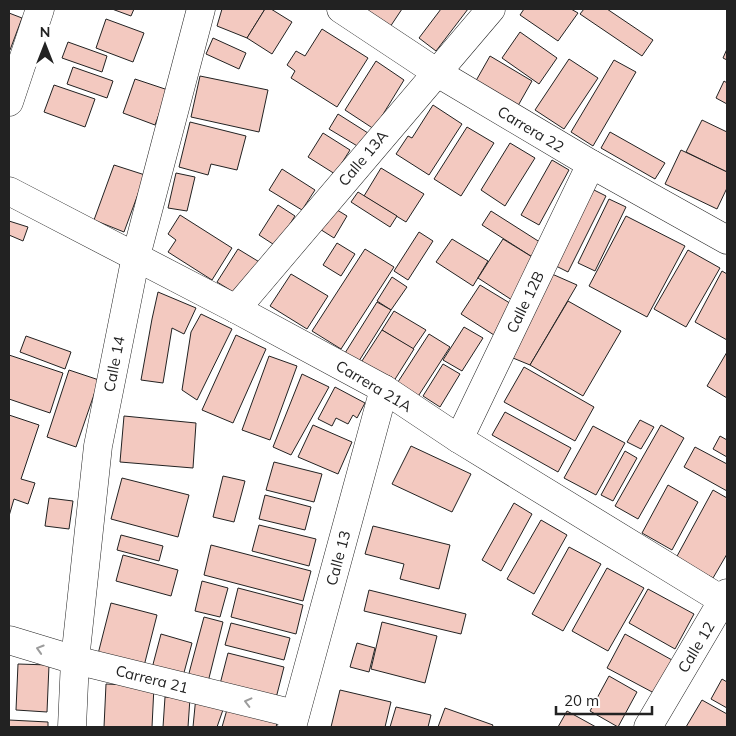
<svg xmlns="http://www.w3.org/2000/svg" width="736" height="736" font-family="Mulish,sans-serif">
  <rect width="100%" height="100%" fill="#fff"/>
  <g fill="#f3c9c0" stroke="#222">
    <polygon points="112,9 134,9 131,16"/>
    <polygon points="222,9 265,9 247,38 217,26"/>
    <polygon points="265,9 271,9 292,22 272,54 247,38"/>
    <polygon points="353,9 402,9 388,30"/>
    <polygon points="441,9 468,9 436,51 419,38"/>
    <polygon points="524,9 571,9 578,13 558,41 520,15"/>
    <polygon points="584,9 607,9 653,40 642,56 580,14"/>
    <polygon points="9,13 22,18 10,50 9,50"/>
    <polygon points="106,19 144,33 133,62 96,48"/>
    <polygon points="322,29 368,58 337,107 291,78 295,71 287,65 296,51 305,56"/>
    <polygon points="520,32 557,58 539,84 502,58"/>
    <polygon points="213,38 246,53 239,69 206,54"/>
    <polygon points="68,42 107,56 102,72 62,58"/>
    <polygon points="727,49 727,60 723,58"/>
    <polygon points="490,56 532,81 515,111 473,86"/>
    <polygon points="569,59 598,78 564,129 535,110"/>
    <polygon points="614,60 636,72 593,146 571,132"/>
    <polygon points="376,61 404,80 374,129 345,110"/>
    <polygon points="73,67 113,81 107,98 67,84"/>
    <polygon points="200,76 268,90 259,132 191,117"/>
    <polygon points="135,79 168,90 155,125 123,113"/>
    <polygon points="724,81 727,83 727,104 716,98"/>
    <polygon points="54,85 95,99 85,127 44,112"/>
    <polygon points="433,105 462,124 429,175 396,154 408,136 412,138"/>
    <polygon points="338,114 368,133 359,147 329,129"/>
    <polygon points="702,120 727,132 727,172 686,152"/>
    <polygon points="190,122 246,136 237,170 211,164 208,175 179,167"/>
    <polygon points="467,127 494,143 461,196 434,179"/>
    <polygon points="610,132 665,163 655,179 601,148"/>
    <polygon points="323,133 350,150 335,174 308,157"/>
    <polygon points="510,143 535,158 505,206 481,190"/>
    <polygon points="681,150 727,172 727,188 717,209 665,184"/>
    <polygon points="552,160 569,170 539,225 521,215"/>
    <polygon points="114,165 145,175 124,232 94,220"/>
    <polygon points="381,168 424,194 406,222 364,196"/>
    <polygon points="282,169 315,190 302,210 269,190"/>
    <polygon points="176,173 195,177 187,211 168,208"/>
    <polygon points="590,188 606,196 568,272 552,264"/>
    <polygon points="358,192 397,216 390,227 351,202"/>
    <polygon points="609,199 626,207 595,271 578,263"/>
    <polygon points="278,205 295,216 276,246 259,235"/>
    <polygon points="329,205 347,216 334,238 315,226"/>
    <polygon points="491,211 546,246 537,260 482,225"/>
    <polygon points="180,215 232,248 212,280 168,252 176,240 168,234"/>
    <polygon points="626,216 685,246 647,317 589,286"/>
    <polygon points="9,221 28,227 23,241 9,235"/>
    <polygon points="419,232 433,241 408,280 394,271"/>
    <polygon points="452,239 488,261 473,286 436,262"/>
    <polygon points="503,239 537,260 512,300 478,278"/>
    <polygon points="337,243 355,254 341,276 323,265"/>
    <polygon points="238,249 261,263 240,296 217,282"/>
    <polygon points="365,249 394,267 341,349 312,331"/>
    <polygon points="688,250 720,268 686,327 654,309"/>
    <polygon points="722,271 727,274 727,340 695,322"/>
    <polygon points="291,274 328,296 307,329 270,306"/>
    <polygon points="552,274 577,285 530,365 513,358"/>
    <polygon points="392,277 407,287 391,310 377,301"/>
    <polygon points="480,285 513,305 494,335 461,314"/>
    <polygon points="158,292 196,308 184,334 172,328 163,383 141,380 152,319"/>
    <polygon points="568,301 621,331 583,396 530,365"/>
    <polygon points="377,302 391,310 359,361 345,353"/>
    <polygon points="394,311 426,330 413,349 382,330"/>
    <polygon points="201,314 232,329 197,400 182,390 191,332"/>
    <polygon points="464,327 483,338 462,371 443,360"/>
    <polygon points="382,330 414,349 392,384 360,364"/>
    <polygon points="429,334 450,347 417,398 396,385"/>
    <polygon points="236,335 266,349 233,423 202,410"/>
    <polygon points="26,336 71,352 65,369 20,352"/>
    <polygon points="727,352 727,398 707,386"/>
    <polygon points="9,355 63,373 50,413 9,399"/>
    <polygon points="269,356 297,366 270,440 242,430"/>
    <polygon points="443,364 460,374 440,407 423,396"/>
    <polygon points="524,367 594,407 575,441 504,402"/>
    <polygon points="69,370 99,380 76,447 47,437"/>
    <polygon points="302,374 329,387 291,455 273,447"/>
    <polygon points="335,387 365,403 357,418 353,415 348,424 336,418 332,426 318,419"/>
    <polygon points="505,412 571,448 558,472 492,435"/>
    <polygon points="9,415 39,425 21,479 35,483 28,504 14,499 9,516"/>
    <polygon points="124,416 196,423 193,468 120,462"/>
    <polygon points="640,420 654,427 641,449 627,442"/>
    <polygon points="313,425 352,442 338,474 298,457"/>
    <polygon points="661,425 684,438 638,519 615,506"/>
    <polygon points="593,426 625,443 596,495 564,478"/>
    <polygon points="720,436 727,440 727,457 713,449"/>
    <polygon points="411,446 471,474 452,512 392,484"/>
    <polygon points="695,447 727,464 727,491 684,467"/>
    <polygon points="625,451 637,458 613,501 601,495"/>
    <polygon points="274,462 322,474 314,502 266,490"/>
    <polygon points="223,476 245,481 234,522 213,517"/>
    <polygon points="122,478 189,495 178,537 111,519"/>
    <polygon points="668,485 698,502 672,550 642,533"/>
    <polygon points="713,490 727,498 727,554 713,578 676,558"/>
    <polygon points="265,495 311,507 305,530 259,519"/>
    <polygon points="49,498 73,501 69,529 45,526"/>
    <polygon points="514,503 532,514 501,571 482,560"/>
    <polygon points="541,520 567,535 534,594 507,579"/>
    <polygon points="259,525 316,539 309,566 252,551"/>
    <polygon points="373,526 450,545 439,589 400,579 404,564 365,554"/>
    <polygon points="121,535 163,546 159,561 117,550"/>
    <polygon points="211,545 311,571 303,601 204,575"/>
    <polygon points="569,547 601,564 563,631 532,614"/>
    <polygon points="123,555 178,570 171,596 116,581"/>
    <polygon points="607,568 644,588 608,651 572,631"/>
    <polygon points="202,581 228,588 220,617 195,611"/>
    <polygon points="238,588 303,605 296,634 231,617"/>
    <polygon points="648,589 694,614 675,649 629,623"/>
    <polygon points="369,590 466,614 461,634 364,611"/>
    <polygon points="111,603 157,615 144,666 98,654"/>
    <polygon points="204,617 223,622 208,682 188,677"/>
    <polygon points="382,622 437,636 425,683 371,669"/>
    <polygon points="231,623 290,638 284,660 225,645"/>
    <polygon points="161,634 192,643 182,680 151,672"/>
    <polygon points="625,634 672,660 654,693 607,668"/>
    <polygon points="357,643 375,648 369,672 350,667"/>
    <polygon points="228,653 284,667 275,702 219,688"/>
    <polygon points="18,664 49,665 47,712 16,710"/>
    <polygon points="609,676 637,692 618,727 590,711"/>
    <polygon points="722,679 727,682 727,708 711,699"/>
    <polygon points="106,684 154,686 152,727 104,727"/>
    <polygon points="340,690 391,702 385,727 331,727"/>
    <polygon points="196,696 225,704 217,727 193,727"/>
    <polygon points="165,697 190,698 188,727 163,727"/>
    <polygon points="702,700 727,714 727,727 686,727"/>
    <polygon points="228,706 278,719 276,727 222,727"/>
    <polygon points="396,707 431,715 428,727 390,727"/>
    <polygon points="445,708 493,725 492,727 438,727"/>
    <polygon points="567,711 596,727 558,727"/>
    <polygon points="9,720 48,722 48,727 9,727"/>
  </g>
  <g fill="none" stroke-linecap="round" stroke-linejoin="round">
    <g stroke="#222" stroke-width="29">
      <g id="street">
        <polyline points="341,9 436,72 591,164 727,240"/>
        <polyline points="9,102 40,9"/>
        <polyline points="9,191 236,309 384,389 459,439 727,603"/>
        <polyline points="236,309 491,9"/>
        <polyline points="459,439 591,164"/>
        <polyline points="9,640 75,660 295,714"/>
        <polyline points="72,727 75,660 98,446 136,256 201,9"/>
        <polyline points="292,727 384,389"/>
        <polyline points="648,727 727,593"/>
      </g>
    </g>
    <use href="#street" stroke="#fff" stroke-width="28"/>
  </g>
  <defs><path id="oneway-chevron" d="M-2-3.5L2.5 0L-2 3.5" fill="none" stroke-width="1.6" stroke-linecap="round" stroke-linejoin="round" transform="scale(1.25)"/></defs>
  <g stroke="#9c9c9c">
    <use href="#oneway-chevron" transform="translate(40 649) rotate(-163)"/>
    <use href="#oneway-chevron" transform="translate(248 702) rotate(-166)"/>
  </g>
  <g text-anchor="middle" dominant-baseline="central" stroke-width="4" stroke-linejoin="round" paint-order="stroke">
    <g font-size="15" fill="#222" stroke="#fff">
      <text transform="translate(531 129) rotate(31)">Carrera 22</text>
      <text transform="translate(363 158) rotate(-50)">Calle 13A</text>
      <text transform="translate(525 302) rotate(-64)">Calle 12B</text>
      <text transform="translate(114 364) rotate(-79)">Calle 14</text>
      <text transform="translate(374 386) rotate(31)">Carrera 21A</text>
      <text transform="translate(338 558) rotate(-75)">Calle 13</text>
      <text transform="translate(696 647) rotate(-59)">Calle 12</text>
      <text transform="translate(152 679) rotate(14)">Carrera 21</text>
    </g>
  </g>
  <rect width="736" height="736" fill="none" stroke="#222222" stroke-width="20"/>
  <g transform="translate(45 45)" stroke="#ffffff" stroke-width="4" paint-order="stroke">
  <path d="M0-4L9 19L0 12L-9 19Z" fill="#222222"/>
  <text y="-8" font-size="14" font-weight="bold" text-anchor="middle" fill="#222222">N</text>
  </g>
  <path d="M556 706v8h96v-8" fill="none" stroke="#222222" stroke-width="2.5"/>
  <text x="564" y="706" font-size="15" fill="#222222" stroke="#ffffff" stroke-width="4" paint-order="stroke">20 m</text>
</svg>
